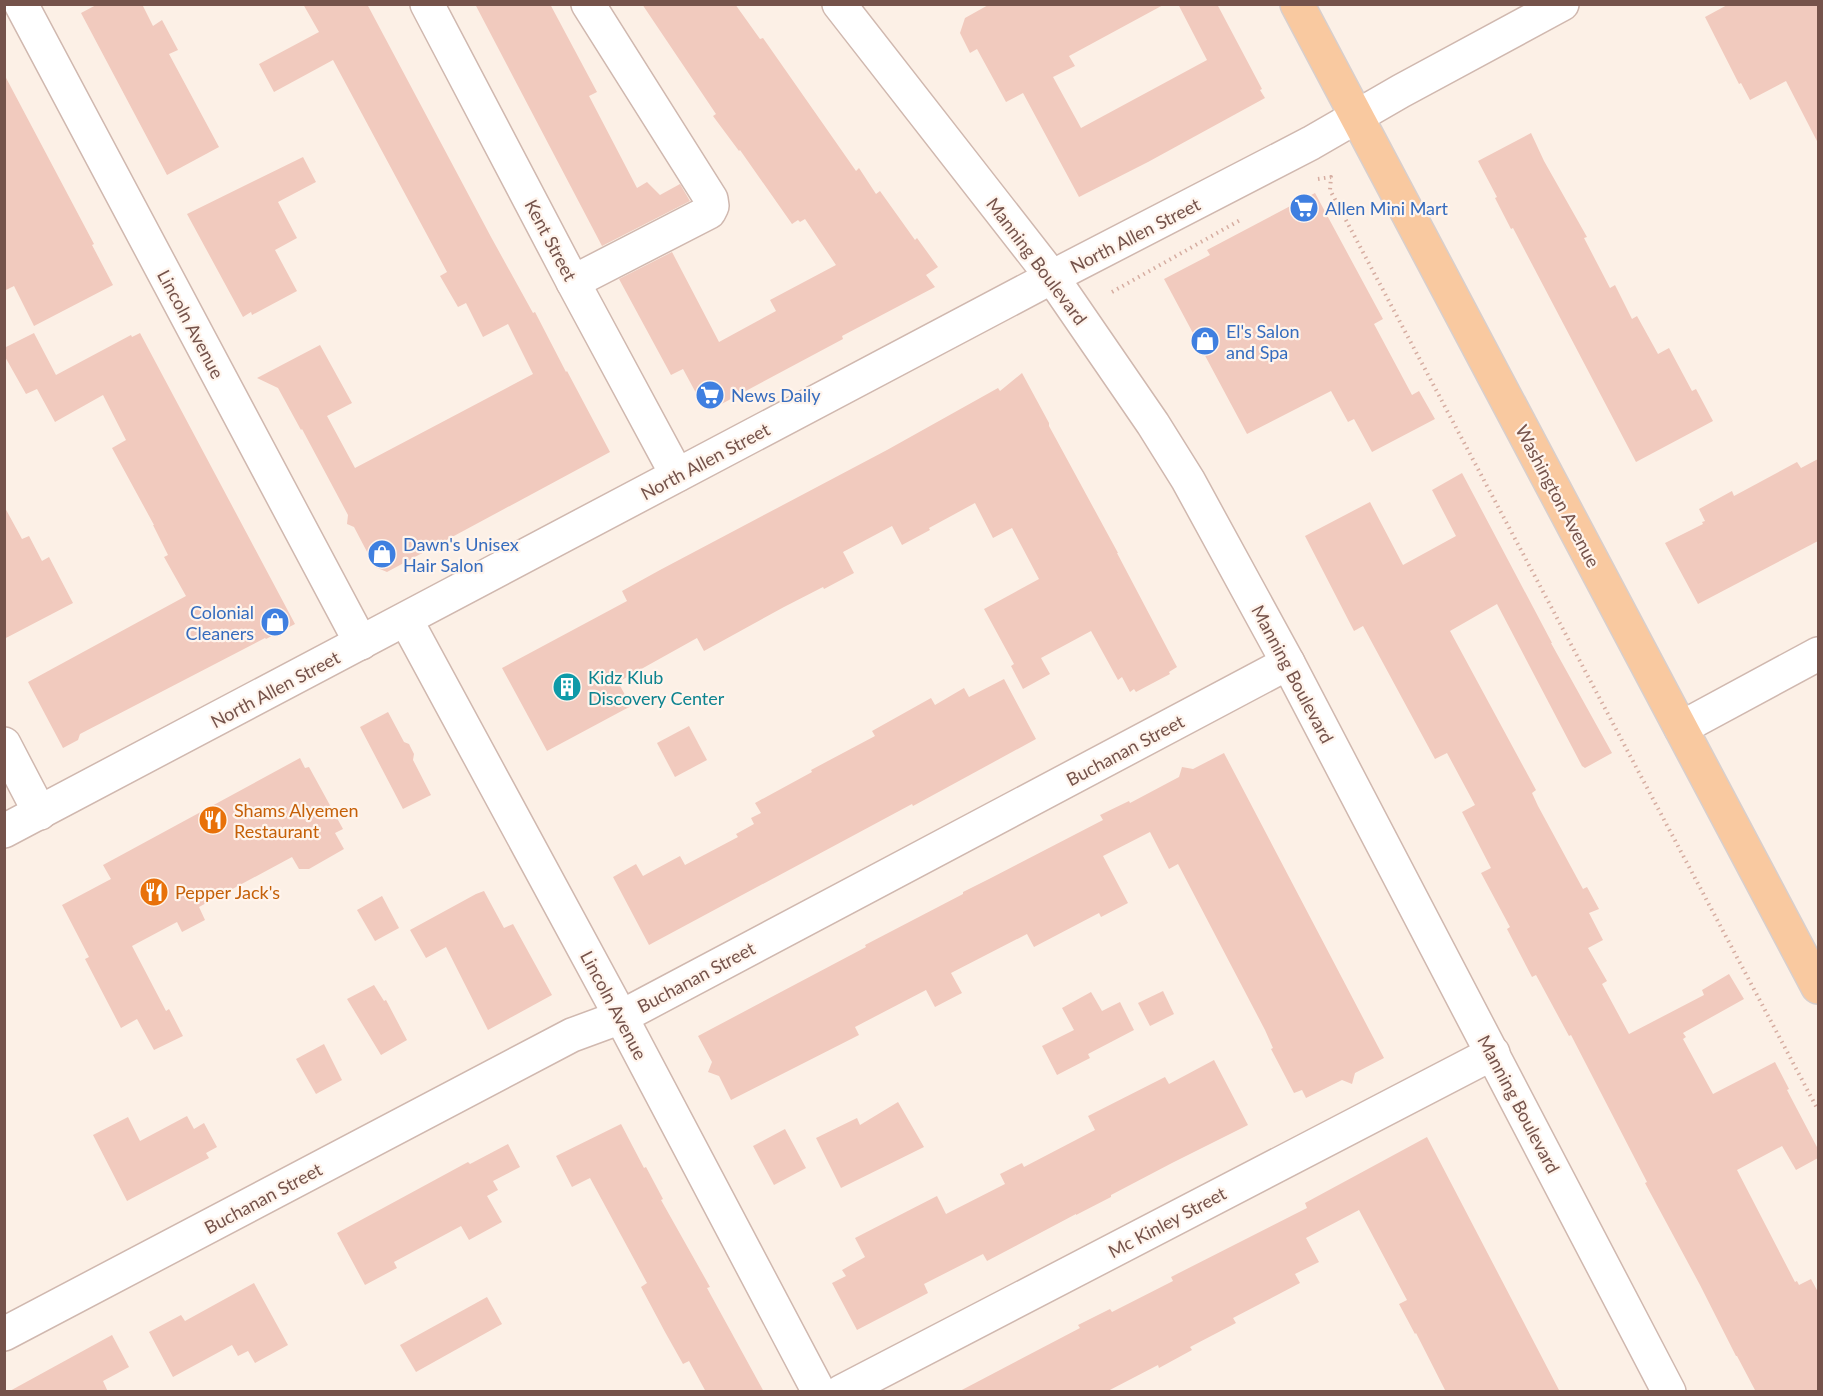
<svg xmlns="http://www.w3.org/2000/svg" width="1823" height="1396" font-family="Lato,sans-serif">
  <rect width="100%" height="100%" fill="#fcf0e6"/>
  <g fill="#f1cabe">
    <polygon points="98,4 142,4 153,26 162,20 178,50 169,54 219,147 167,175 81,13"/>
    <polygon points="303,4 367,4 491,237 533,313 535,312 566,372 567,371 610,452 387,572 375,567 354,527 347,524 348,515 302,429 301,430 278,388 257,378 320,345 352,403 327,416 355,468 533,374 508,324 483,337 466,303 458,307 440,276 447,272 333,60 274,92 259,64 319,32"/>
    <polygon points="475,4 550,4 597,92 589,96 637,188 647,182 660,195 680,184 690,201 602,246"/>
    <polygon points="642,4 735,4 760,39 763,38 856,171 859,168 876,194 880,191 915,240 917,238 938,267 926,275 935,287 842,336 843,339 714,408 702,404 683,369 671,375 619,279 672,252 719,342 776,311 770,300 836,265 805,219 800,222 798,220 792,224 740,150 739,151 713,116 716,114"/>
    <polygon points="990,4 1165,4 1069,56 1075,66 1053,77 1081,128 1207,60 1178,4 1217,4 1262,89 1260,90 1265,98 1148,162 1079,197 1023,93 1006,102 977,49 970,53 960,33 965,18"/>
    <polygon points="1729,4 1818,4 1818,143 1786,81 1750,100 1741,83 1739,84 1705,17"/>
    <polygon points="4,74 94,244 92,245 113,285 34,326 14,286 4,291"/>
    <polygon points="1531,133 1544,161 1587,237 1584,238 1610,288 1615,285 1632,319 1637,316 1658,354 1669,348 1692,391 1696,389 1713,421 1636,462 1513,228 1511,229 1495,198 1497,197 1478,161"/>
    <polygon points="303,157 316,182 278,202 297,238 275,250 297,291 252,315 251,312 243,317 187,214"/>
    <polygon points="1315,193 1383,319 1374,324 1412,395 1419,391 1435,419 1372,452 1354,419 1348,422 1331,391 1247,434 1164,279 1210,255 1207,250"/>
    <polygon points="34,333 56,375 131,335 132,337 140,333 295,624 266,639 265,638 80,734 78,740 63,748 28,682 186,596 164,557 168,555 153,525 154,525 112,448 126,440 103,395 55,422 37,389 26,394 4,355 4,348"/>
    <polygon points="1022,373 1049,423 1049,426 1118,553 1117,553 1177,667 1169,672 1170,674 1136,692 1134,689 1130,692 1122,677 1118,680 1091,631 1041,658 1050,674 1023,689 1011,666 1014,664 984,609 1039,579 1012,528 993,538 975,503 929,528 930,530 902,545 892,526 843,552 854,573 824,589 823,587 784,607 704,651 697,638 618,682 631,706 547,751 502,668 627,601 622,591 660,570 887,450 998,388 1000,391"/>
    <polygon points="1818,459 1818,541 1698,604 1665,543 1703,524 1702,522 1705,521 1699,509 1732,491 1734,496 1797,462 1801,468"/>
    <polygon points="1462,473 1552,643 1551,643 1612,753 1585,768 1582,766 1497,604 1450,631 1536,790 1532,793 1538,806 1583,889 1587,887 1599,909 1589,913 1603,940 1588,948 1607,981 1602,984 1629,1034 1704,995 1702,990 1729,974 1744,999 1683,1033 1686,1037 1683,1039 1713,1094 1775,1062 1789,1089 1787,1090 1818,1149 1818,1158 1796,1170 1782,1146 1737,1170 1795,1282 1797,1281 1799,1285 1811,1279 1818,1292 1818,1392 1756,1392 1737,1356 1736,1356 1700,1285 1645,1183 1647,1182 1571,1035 1569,1036 1536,975 1532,977 1507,929 1510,927 1481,873 1491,868 1462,812 1475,805 1447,753 1435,759 1363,626 1354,631 1305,536 1370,502 1403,565 1456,536 1432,490"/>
    <polygon points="4,506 22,539 29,536 42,561 49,557 73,603 4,639"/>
    <polygon points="1004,679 1036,739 913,806 912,804 858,833 649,945 613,877 636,864 643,876 680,856 685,865 738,837 736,834 754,824 751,818 761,813 755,803 812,772 811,770 875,736 872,731 931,698 935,705 964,688 969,697"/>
    <polygon points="388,712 404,742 409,744 414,754 413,760 431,795 403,809 360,727"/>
    <polygon points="689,726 707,760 675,777 657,743"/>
    <polygon points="1224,753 1384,1058 1355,1073 1352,1084 1342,1080 1306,1098 1302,1090 1294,1093 1271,1049 1273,1048 1265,1030 1178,864 1169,869 1150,832 1103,856 1128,903 1101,917 1099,913 1034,947 1027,934 951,973 962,993 935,1007 926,990 855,1027 859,1035 731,1100 719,1076 708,1072 712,1062 698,1036 866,947 865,945 963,894 963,892 989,879 1103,820 1100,815 1129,801 1130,803 1179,777 1182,767 1193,769"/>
    <polygon points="300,758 305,768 309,767 343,829 335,833 344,849 309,869 299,869 292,857 199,907 205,920 182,932 177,922 132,946 166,1011 169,1009 183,1036 154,1050 137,1019 121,1028 85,959 89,957 62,905 111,879 103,865"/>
    <polygon points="484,891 504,928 513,924 552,995 488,1030 446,947 426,958 410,930 476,894"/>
    <polygon points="382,896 399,928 375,941 357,910"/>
    <polygon points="374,985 384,1001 386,1000 407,1040 381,1055 347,999"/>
    <polygon points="1163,991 1174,1014 1150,1026 1138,1003"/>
    <polygon points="1091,992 1102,1011 1120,1002 1134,1030 1088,1054 1090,1058 1057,1075 1042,1046 1074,1030 1062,1008"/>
    <polygon points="324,1044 342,1080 316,1094 296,1059"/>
    <polygon points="1214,1060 1248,1125 1172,1163 1111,1195 1111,1197 1076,1215 1076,1214 987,1261 983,1254 924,1284 928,1293 857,1330 832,1283 846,1276 842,1270 865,1257 855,1238 937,1196 946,1214 1005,1184 1000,1174 1022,1163 1024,1167 1095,1130 1088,1116 1165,1077 1169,1084"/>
    <polygon points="898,1102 924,1147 841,1188 816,1138 857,1118 860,1125"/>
    <polygon points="187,1116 194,1129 204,1123 217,1147 206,1153 209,1158 127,1201 93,1135 128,1117 140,1141"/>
    <polygon points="621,1124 644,1168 646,1167 663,1199 661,1200 710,1287 707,1288 764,1392 706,1392 689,1361 683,1364 665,1332 641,1287 647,1283 590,1178 572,1187 556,1156"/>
    <polygon points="785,1129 806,1168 774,1185 753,1146"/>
    <polygon points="1427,1137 1560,1392 1446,1392 1416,1333 1415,1334 1399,1304 1407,1300 1359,1210 1306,1238 1319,1262 1295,1274 1300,1283 1233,1318 1236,1323 1190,1347 1192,1350 1159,1368 1158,1365 1106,1392 958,1392 1080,1328 1078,1325 1110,1309 1112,1312 1173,1281 1171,1277 1307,1208 1305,1203"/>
    <polygon points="508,1144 520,1167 493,1181 498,1190 487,1196 502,1222 469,1240 461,1226 394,1262 397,1268 365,1285 337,1233 468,1162 470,1164"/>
    <polygon points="254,1283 288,1345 255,1363 248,1351 238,1356 232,1345 173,1377 149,1332 181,1315 185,1321"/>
    <polygon points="487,1297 502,1324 416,1372 400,1345"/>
    <polygon points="112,1335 129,1367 103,1381 108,1392 8,1392"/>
  </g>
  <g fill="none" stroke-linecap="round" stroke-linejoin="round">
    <g stroke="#d0b8af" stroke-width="36">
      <g id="minor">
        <polyline points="21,4 361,643"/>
        <polyline points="427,4 573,282 677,475"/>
        <polyline points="839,4 1052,277 1153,424 1188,480 1288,663 1669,1392"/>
        <polyline points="573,282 709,212 712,206 711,199 588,4"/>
        <polyline points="406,620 621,1017 819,1392"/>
        <polyline points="1681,728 1818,654"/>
        <polyline points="4,744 40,813"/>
        <polyline points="4,831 1052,277 1311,143 1401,91 1562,4"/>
        <polyline points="4,1334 572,1035 621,1017 1288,663"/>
        <polyline points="841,1392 1493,1053"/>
      </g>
    </g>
    <g stroke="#d8cfcd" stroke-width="36">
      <polyline id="major" points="1297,4 1818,987"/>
    </g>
    <g stroke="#d6ada1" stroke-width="4" stroke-dasharray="1.5 4.5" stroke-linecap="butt">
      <polyline points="1318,179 1331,177 1330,190 1818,1110"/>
      <polyline points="1112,292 1242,219"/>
    </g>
    <use href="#minor" stroke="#fff" stroke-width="33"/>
    <use href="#major" stroke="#f9c9a0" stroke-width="33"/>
  </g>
  <defs>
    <g id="supermarket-disc" transform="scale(1.5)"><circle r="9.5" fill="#3f7fe0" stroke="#fff4ec"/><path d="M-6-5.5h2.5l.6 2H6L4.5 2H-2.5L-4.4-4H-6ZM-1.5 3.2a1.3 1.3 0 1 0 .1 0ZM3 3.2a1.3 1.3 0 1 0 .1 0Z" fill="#fff"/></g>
    <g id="shop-disc" transform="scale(1.5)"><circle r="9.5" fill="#3f7fe0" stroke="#fff4ec"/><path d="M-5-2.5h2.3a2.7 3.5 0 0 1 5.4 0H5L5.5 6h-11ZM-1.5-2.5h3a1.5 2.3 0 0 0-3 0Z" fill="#fff"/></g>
    <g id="building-disc" transform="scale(1.5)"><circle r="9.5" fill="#0f9aa8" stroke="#fff4ec"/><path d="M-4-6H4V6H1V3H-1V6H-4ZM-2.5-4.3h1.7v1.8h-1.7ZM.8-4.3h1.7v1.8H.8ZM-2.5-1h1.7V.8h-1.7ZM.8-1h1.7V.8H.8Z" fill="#fff"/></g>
    <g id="restaurant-disc" transform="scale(1.5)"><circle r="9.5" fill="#e8710a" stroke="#fff4ec"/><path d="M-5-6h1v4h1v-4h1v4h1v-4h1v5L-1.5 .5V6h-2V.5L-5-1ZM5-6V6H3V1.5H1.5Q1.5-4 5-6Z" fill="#fff"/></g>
  </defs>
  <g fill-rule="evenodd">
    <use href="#supermarket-disc" x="1304" y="208"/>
    <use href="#shop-disc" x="1205" y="341"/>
    <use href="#supermarket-disc" x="710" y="395"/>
    <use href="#shop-disc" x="382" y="554"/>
    <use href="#shop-disc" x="275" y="622"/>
    <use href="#building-disc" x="567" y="687"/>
    <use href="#restaurant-disc" x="213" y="820"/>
    <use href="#restaurant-disc" x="154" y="892"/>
  </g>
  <g text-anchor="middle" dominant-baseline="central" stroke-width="4.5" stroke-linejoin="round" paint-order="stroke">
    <g font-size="18" fill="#366cbe" stroke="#fff4ec" text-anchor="start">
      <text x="1325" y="208">Allen Mini Mart</text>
      <text x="1226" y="331">El's Salon<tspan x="1226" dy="21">and Spa</tspan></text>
      <text x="731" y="395">News Daily</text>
      <text x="403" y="544">Dawn's Unisex<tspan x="403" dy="21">Hair Salon</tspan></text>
      <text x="254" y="612" text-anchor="end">Colonial<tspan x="254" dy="21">Cleaners</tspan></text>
    </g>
    <g font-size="18" fill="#75534b" stroke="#fff4ec">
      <text transform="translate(1135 235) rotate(-27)">North Allen Street</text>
      <text transform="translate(551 240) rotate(62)">Kent Street</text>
      <text transform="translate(1037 261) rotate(53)">Manning Boulevard</text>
      <text transform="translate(191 324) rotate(62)">Lincoln Avenue</text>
      <text transform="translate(705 461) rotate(-28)">North Allen Street</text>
      <text transform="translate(1558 496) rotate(62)">Washington Avenue</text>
      <text transform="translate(1293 674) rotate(62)">Manning Boulevard</text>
      <text transform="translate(275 689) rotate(-28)">North Allen Street</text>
      <text transform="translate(1125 750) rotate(-28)">Buchanan Street</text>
      <text transform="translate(696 977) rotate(-28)">Buchanan Street</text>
      <text transform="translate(614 1005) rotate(62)">Lincoln Avenue</text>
      <text transform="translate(1519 1104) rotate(62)">Manning Boulevard</text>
      <text transform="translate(263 1198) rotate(-28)">Buchanan Street</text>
      <text transform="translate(1167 1222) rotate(-28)">Mc Kinley Street</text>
    </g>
    <g font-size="18" fill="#0d838f" stroke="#fff4ec" text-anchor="start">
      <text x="588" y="677">Kidz Klub<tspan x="588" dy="21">Discovery Center</tspan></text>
    </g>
    <g font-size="18" fill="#c56008" stroke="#fff4ec" text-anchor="start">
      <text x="234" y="810">Shams Alyemen<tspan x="234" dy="21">Restaurant</tspan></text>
      <text x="175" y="892">Pepper Jack's</text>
    </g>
  </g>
  <rect width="1823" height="1396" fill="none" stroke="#75534b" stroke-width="12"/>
</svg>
